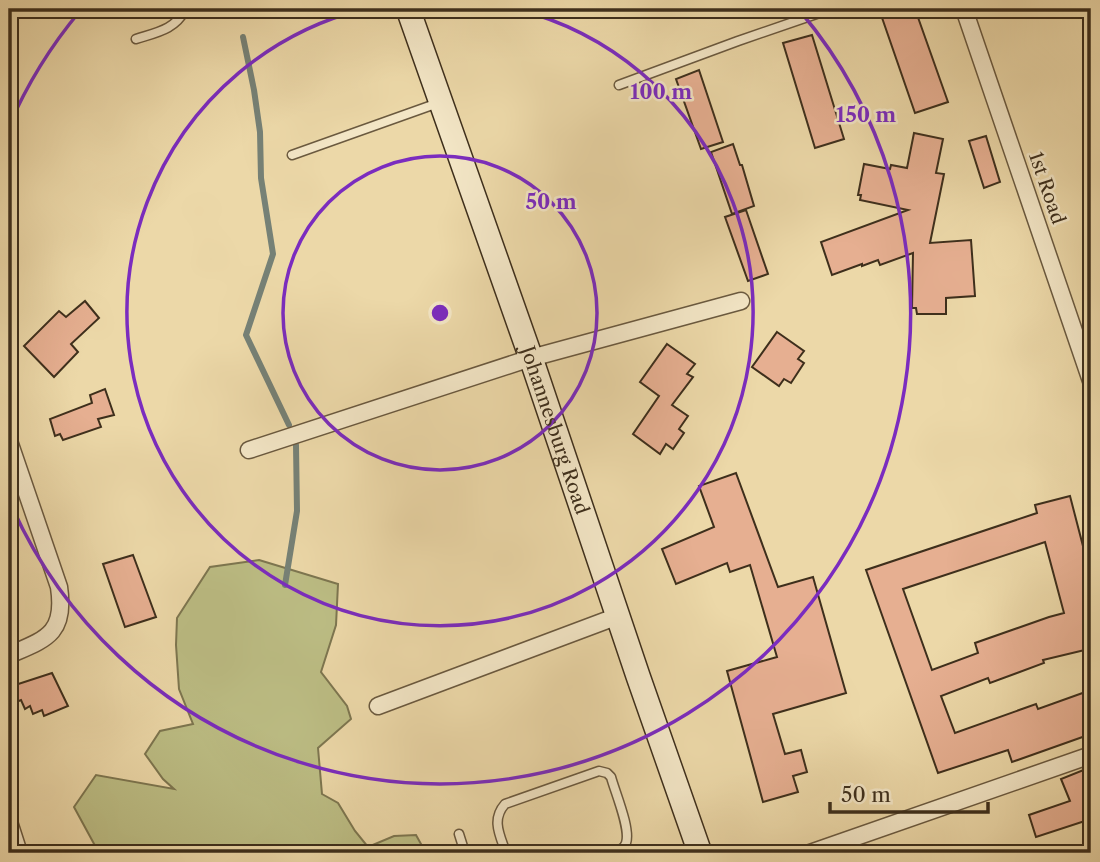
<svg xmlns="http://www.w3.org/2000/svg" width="1100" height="862" font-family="'Libre Caslon Text',serif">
  <rect width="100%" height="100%" fill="#ecd8a8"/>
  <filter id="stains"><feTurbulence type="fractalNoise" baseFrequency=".00286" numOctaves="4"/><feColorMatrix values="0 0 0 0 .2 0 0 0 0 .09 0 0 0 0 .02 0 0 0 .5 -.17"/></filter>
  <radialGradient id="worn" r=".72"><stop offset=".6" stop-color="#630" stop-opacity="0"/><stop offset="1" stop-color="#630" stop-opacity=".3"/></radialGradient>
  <polygon fill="#bcbd84" stroke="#7d7650" stroke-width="2" points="259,560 338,584 336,625 321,672 347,706 351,719 318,748 322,794 338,803 355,831 368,847 394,836 416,835 426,853 99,853 74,807 96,775 174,789 163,779 145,754 160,731 193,724 179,689 176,645 177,618 210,567"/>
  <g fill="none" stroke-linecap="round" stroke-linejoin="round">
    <g stroke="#768176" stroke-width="6">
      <polyline points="243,37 254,90 260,132 261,178 273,254 246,335 289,425"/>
      <polyline points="285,585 297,511 296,445"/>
    </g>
  </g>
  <g fill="#e6af91" stroke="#3e2f1c" stroke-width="2" fill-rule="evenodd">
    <polygon points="879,9 915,9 948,102 915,113"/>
    <polygon points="812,35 844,139 815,148 783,43"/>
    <polygon points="699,70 723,142 701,149 676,79"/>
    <polygon points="914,133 943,139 936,173 944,174 930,243 971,240 975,296 946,298 946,314 917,314 916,308 912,308 913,253 880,265 878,260 862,266 862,264 832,275 821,242 908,210 860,200 861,195 858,195 864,164 890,169 891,165 907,168"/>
    <polygon points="986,136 1000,182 984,188 969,141"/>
    <polygon points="733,144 740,165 742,165 754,206 732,214 711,152"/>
    <polygon points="746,210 768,274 748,281 725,217"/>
    <polygon points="85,301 99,318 71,344 78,352 54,377 24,346 59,311 66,317"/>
    <polygon points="777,332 804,351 798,359 804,363 791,383 784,379 779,386 752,367"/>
    <polygon points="667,344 695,364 687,374 693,377 672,405 688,416 679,429 684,433 673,449 666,444 660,454 633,434 659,396 640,382"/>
    <polygon points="105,389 114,415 98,419 101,427 63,440 60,434 55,436 50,419 92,403 90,395"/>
    <polygon points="736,473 778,587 813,577 846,693 773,714 785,754 801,750 807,772 793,776 798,792 763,802 727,671 777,657 750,565 730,572 727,563 676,584 662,549 714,527 699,486"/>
    <path d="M 1070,496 L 1091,577 L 1091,643 L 1088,644 L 1089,649 L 1043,660 L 1044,663 L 990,683 L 988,678 L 941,696 L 955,733 L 1036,704 L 1038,709 L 1091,690 L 1091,734 L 1012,762 L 1008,750 L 938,773 L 866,570 L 1037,513 L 1035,505 ZM 1045,542 L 1064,613 L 1049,617 L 975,643 L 978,653 L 932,670 L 903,589 Z"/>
    <polygon points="133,555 156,617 125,627 103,564"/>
    <polygon points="52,673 68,706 44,716 42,710 33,714 30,706 25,709 21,700 9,705 9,687"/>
    <polygon points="1091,767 1091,819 1036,837 1029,815 1070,801 1061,779"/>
  </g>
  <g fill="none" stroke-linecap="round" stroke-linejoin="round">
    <g stroke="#6a593f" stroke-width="11">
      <g id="lane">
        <path d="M 136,39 C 158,32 174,30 186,9"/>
        <polyline points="619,85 738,41 831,9"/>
        <polyline points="292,155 438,103"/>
        <polyline points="459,834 465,853"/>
        <path d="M 506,853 C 500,835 491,820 505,804 L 599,771 L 607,773 L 611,777 C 615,792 631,829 626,843 C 624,849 618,851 613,853"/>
      </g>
    </g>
    <g stroke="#6a593f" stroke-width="19">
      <g id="street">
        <polyline points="964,9 1091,381"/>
        <path d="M 9,441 L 59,587 C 66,634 46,639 9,655"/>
        <polyline points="249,450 531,358 741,301"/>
        <polyline points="378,706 618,616"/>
        <polyline points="9,822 19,853"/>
        <polyline points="810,853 1091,755"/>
      </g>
    </g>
    <g stroke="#3e2f1c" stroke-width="26">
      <g id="secondary">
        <path id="s1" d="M 408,9 L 531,358 L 638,676 L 700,853"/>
      </g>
    </g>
    <use href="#lane" stroke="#f3e6c6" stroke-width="8"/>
    <use href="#street" stroke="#f3e6c6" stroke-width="16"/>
    <use href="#secondary" stroke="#f3e6c6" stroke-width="23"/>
  </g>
  <g fill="none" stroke="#7b2cbf" stroke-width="3.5">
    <circle cx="440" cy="313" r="157"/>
    <path d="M516 9A313 313 0 1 1 364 9"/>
    <path d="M9 126A470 470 0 0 1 80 11M800 11A470 470 0 1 1 9 500"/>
  </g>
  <g text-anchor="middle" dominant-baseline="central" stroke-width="5" stroke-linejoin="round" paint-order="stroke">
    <g font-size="19" fill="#3e2f1c" stroke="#f3e6c6">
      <text transform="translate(1047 188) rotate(71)">1st Road</text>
      <text stroke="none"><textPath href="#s1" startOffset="446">Johannesburg Road</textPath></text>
    </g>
  </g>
  <circle cx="440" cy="313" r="10" fill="#7b2cbf" stroke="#f3e6c6" stroke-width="3.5"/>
  <g font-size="21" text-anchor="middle" font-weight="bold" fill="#7b2cbf" stroke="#f3e6c6" stroke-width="5" stroke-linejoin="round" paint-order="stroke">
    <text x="661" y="99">100 m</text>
    <text x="866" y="122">150 m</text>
    <text x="551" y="209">50 m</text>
  </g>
  <rect width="1100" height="862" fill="none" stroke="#ecd8a8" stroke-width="35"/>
  <rect x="10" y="10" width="1079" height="841" fill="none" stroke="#3e2f1c" stroke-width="3.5"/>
  <rect x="18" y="18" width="1065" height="827" fill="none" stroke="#3e2f1c" stroke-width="2"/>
  <path d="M830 802v10h158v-10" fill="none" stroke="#3e2f1c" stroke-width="3.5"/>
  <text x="841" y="802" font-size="21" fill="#3e2f1c" stroke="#f3e6c6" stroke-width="5" paint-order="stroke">50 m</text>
  <rect width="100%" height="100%" filter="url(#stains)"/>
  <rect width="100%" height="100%" fill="url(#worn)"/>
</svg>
